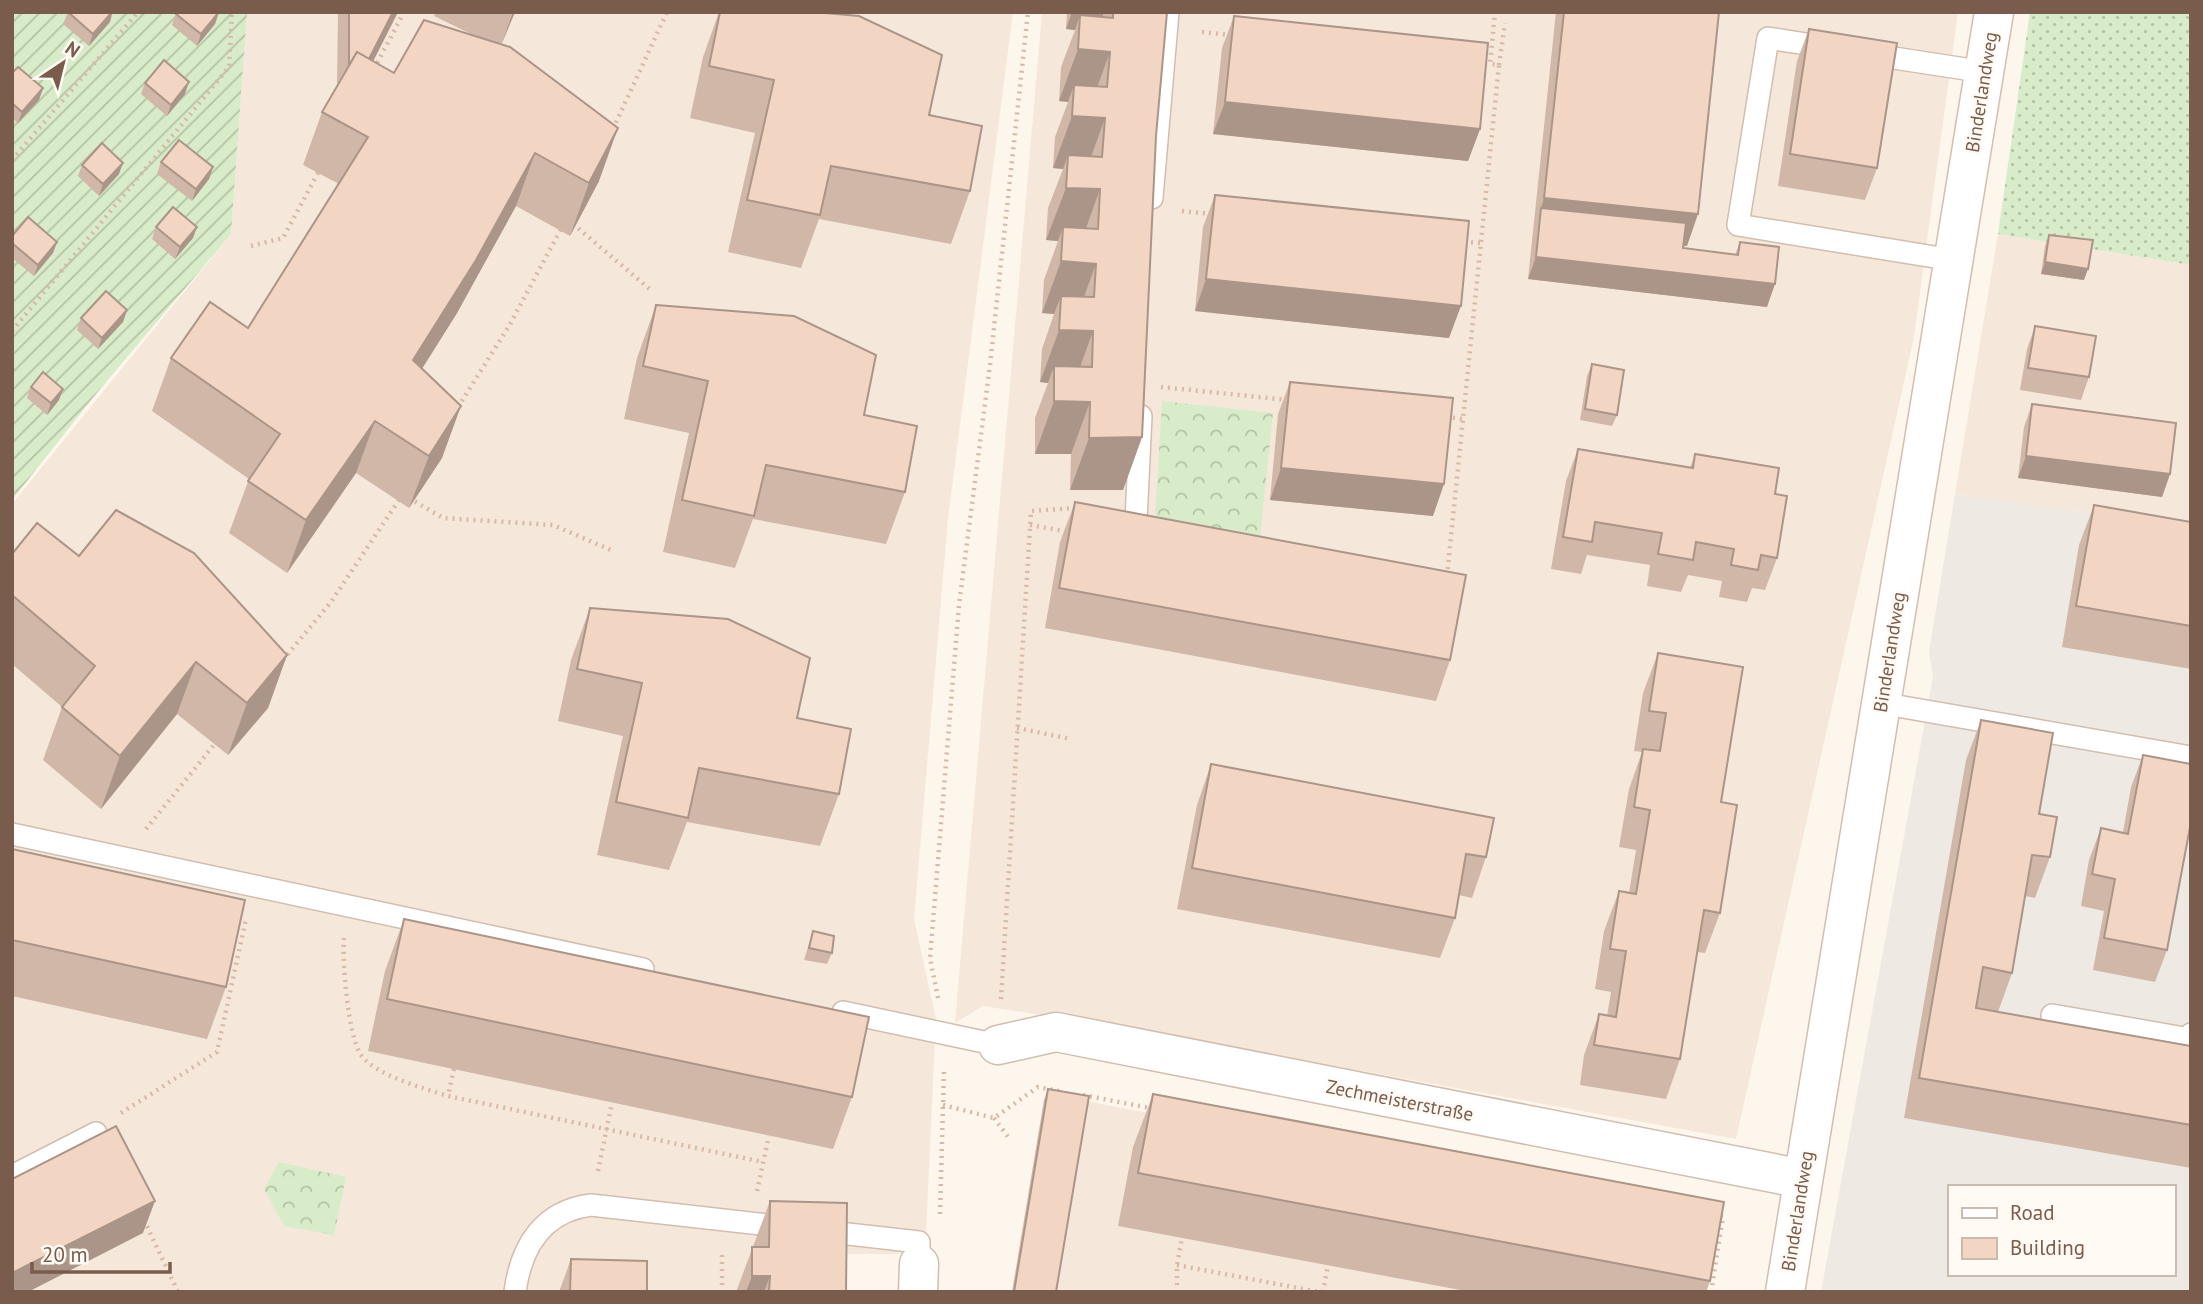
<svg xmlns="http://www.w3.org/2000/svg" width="2203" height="1304" font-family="'PT Sans',sans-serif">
  <defs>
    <pattern id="grass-dots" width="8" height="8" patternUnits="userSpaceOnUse" patternTransform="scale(1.75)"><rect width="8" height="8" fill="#d8ecc9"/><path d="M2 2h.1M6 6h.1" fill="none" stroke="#b4c2a5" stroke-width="1.8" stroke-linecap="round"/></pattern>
    <pattern id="forest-crowns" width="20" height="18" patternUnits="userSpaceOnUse" patternTransform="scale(1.75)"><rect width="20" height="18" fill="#d8ecc9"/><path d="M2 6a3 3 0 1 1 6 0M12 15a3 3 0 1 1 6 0" fill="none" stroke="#b4c2a5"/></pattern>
    <pattern id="garden-furrows" width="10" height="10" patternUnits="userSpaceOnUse" patternTransform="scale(1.75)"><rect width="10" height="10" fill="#d8ecc9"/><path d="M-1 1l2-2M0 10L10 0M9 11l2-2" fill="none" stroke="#b4c2a5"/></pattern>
  </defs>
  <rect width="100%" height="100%" fill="#fdf6ec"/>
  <g fill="#f5e8da">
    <polygon points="247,12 1013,12 948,519 914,919 936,1019 925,1254 831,1254 830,1292 12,1292 12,504 231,234"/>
    <polygon points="1042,12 1958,12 1914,337 1736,1139 1125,1028 983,1006 955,1023"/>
    <polygon points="1998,234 2191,265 2191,527 1955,494"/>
    <polygon points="1086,1101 1710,1221 1704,1292 1054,1292"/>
  </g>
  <path fill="#efe9e4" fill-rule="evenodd" d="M 1955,494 L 2191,527 L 2191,1292 L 1821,1292 L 1933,677 L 1929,652 ZM 1949,1187 L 2173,1187 L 2173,1274 L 1949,1274 Z"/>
  <polygon fill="url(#grass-dots)" points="2030,12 2191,12 2191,265 1998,234"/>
  <g fill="url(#forest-crowns)">
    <polygon points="1162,401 1273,413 1258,556 1154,537"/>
    <polygon points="279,1162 346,1177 334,1235 284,1226 264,1189"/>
  </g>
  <polygon fill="url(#garden-furrows)" points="12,12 247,12 231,234 96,394 12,500"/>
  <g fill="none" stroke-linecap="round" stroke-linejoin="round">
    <g stroke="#d1beb0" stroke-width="24">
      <g id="lane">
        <polyline points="1832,48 1768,38 1738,225 1953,260"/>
        <polyline points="1868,54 1985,72"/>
        <polyline points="1152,198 1168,12"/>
        <polyline points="1135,541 1141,416"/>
        <polyline points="1880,703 2191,757"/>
        <polyline points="12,834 643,969"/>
        <polyline points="843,1012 998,1045"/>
        <polyline points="2052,1015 2190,1039 2191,1034"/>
        <polyline points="12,1176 96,1133"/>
        <path d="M 515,1292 C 521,1246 543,1211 591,1205 L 919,1242 L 919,1264"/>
      </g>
    </g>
    <g stroke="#d1beb0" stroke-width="41">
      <g id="street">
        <polyline points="998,1045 1056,1032 1803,1179"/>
        <polyline points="918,1292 919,1264"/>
        <polyline points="1785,1292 1994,12"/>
      </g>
    </g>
    <g stroke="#d9b8a5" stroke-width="4.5" stroke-dasharray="2 5" stroke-linecap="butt">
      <polyline points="1202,32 1231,35"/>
      <polyline points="1499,65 1505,23"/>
      <polyline points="374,69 404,12"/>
      <polyline points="613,129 667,12"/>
      <polyline points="12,160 138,12"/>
      <polyline points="1182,211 1212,214"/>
      <polyline points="573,224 652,291"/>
      <polyline points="1464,242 1480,243"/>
      <polyline points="251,246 283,238 320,169"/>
      <polyline points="12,331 229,67 232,12"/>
      <polyline points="1161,387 1288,400"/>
      <polyline points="458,407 509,326 562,227"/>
      <polyline points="1446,417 1463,419"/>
      <polyline points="409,498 443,518 553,525 611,550"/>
      <polyline points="1030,525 1070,532"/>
      <polyline points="1447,576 1499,65 1490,64 1495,12"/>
      <polyline points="283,660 331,602 401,497"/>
      <polyline points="1017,728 1071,739"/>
      <polyline points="146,829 218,740"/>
      <path d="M 344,938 C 342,961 348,1036 361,1055 C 375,1075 425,1089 448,1096"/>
      <polyline points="938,998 930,958 959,605 990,365 1028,12"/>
      <polyline points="1001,999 1031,511 1076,508"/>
      <polyline points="454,1069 448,1096 763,1162"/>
      <polyline points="1083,1095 1150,1108"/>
      <polyline points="943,1105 994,1118 1038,1087 1064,1092"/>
      <polyline points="121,1113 217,1052 246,919"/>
      <polyline points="994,1118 1009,1138"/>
      <polyline points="598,1171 612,1103"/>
      <polyline points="757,1191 769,1136"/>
      <polyline points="940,1214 944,1069"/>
      <polyline points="144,1220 178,1292"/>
      <polyline points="1177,1265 1319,1292"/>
      <polyline points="722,1292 722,1255"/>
      <polyline points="1177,1292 1177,1265 1182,1237"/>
      <polyline points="1323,1292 1328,1265"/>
      <polyline points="1711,1292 1723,1216 1716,1215"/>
    </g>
    <use href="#lane" stroke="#fff" stroke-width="21"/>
    <use href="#street" stroke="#fff" stroke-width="38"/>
  </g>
  <g fill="#d1b7a8">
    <polygon points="68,12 113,12 110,22 89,46 63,24"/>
    <polygon points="219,12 215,24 197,46 172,25 176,14"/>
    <polygon points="338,12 398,12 373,61 394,73 473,35 434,16 436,12 515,12 501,44 599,181 570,236 516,206 457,313 422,369 442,458 409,508 356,473 287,573 229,533 249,479 152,411 171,358 248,328 339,184 303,165 322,112 337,85"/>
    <polygon points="719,12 814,12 929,115 970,191 951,244 819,219 801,268 728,252 755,133 690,118 703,57"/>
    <polygon points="1067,12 1167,12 1156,136 1142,437 1123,490 1070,490 1071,454 1035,454 1035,418 1048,383 1040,382 1042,349 1054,314 1042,313 1044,280 1058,241 1046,240 1048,208 1063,169 1053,168 1055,137 1068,102 1059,101 1061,67 1075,30 1066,29"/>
    <polygon points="1556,12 1719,12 1687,246 1684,245 1683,248 1735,255 1740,242 1767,307 1528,279"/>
    <polygon points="1234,16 1480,129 1468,161 1213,134 1222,48"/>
    <polygon points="1809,29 1877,168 1865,200 1778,186 1797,61"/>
    <polygon points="12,73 43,88 39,100 18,123 12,118"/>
    <polygon points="145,83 185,94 167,116 141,94"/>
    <polygon points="161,162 213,167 209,179 192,201 157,174"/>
    <polygon points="82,165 119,174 99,196 78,176"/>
    <polygon points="1215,195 1449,338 1195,311 1203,227"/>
    <polygon points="156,227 193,238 175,259 152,239"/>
    <polygon points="2049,235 2084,280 2041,274 2045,246"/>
    <polygon points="12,236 57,242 53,253 34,276 12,258"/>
    <polygon points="656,305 864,415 905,492 886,544 753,519 735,568 663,552 689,433 624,419 637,358"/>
    <polygon points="127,310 123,322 98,349 77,330 81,318"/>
    <polygon points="2035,326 2089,377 2081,400 2020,390 2027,349"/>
    <polygon points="1592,364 1617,415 1612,426 1580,420 1587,376"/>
    <polygon points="1290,382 1433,516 1270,500 1278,414"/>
    <polygon points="31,387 59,400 47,415 27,398"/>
    <polygon points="2032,404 2170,474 2162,497 2018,478 2024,427"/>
    <polygon points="1578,449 1690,468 1695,454 1775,494 1777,558 1765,590 1752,588 1747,602 1719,597 1722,581 1688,575 1681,592 1647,586 1650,565 1587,555 1581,574 1551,569 1566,481"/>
    <polygon points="1075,502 1450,660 1436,701 1045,628 1060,542"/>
    <polygon points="2094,505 2191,522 2191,669 2062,647 2079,545"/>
    <polygon points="12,554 79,556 287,655 268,708 228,755 177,714 101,809 43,760 62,707 12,664"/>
    <polygon points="590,608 797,718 839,794 820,846 687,822 669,870 597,855 623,736 558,721 571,660"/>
    <polygon points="1658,653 1721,802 1720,913 1705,953 1697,952 1680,1059 1666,1099 1580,1085 1584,1055 1599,1014 1607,1016 1611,992 1595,989 1604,931 1619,891 1629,893 1636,850 1619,847 1629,789 1642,752 1634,751 1643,693"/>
    <polygon points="1981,720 2039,814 2050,857 2035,898 2025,896 2012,973 1998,1012 2191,1046 2191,1168 1904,1118 1966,760"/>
    <polygon points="2143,755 2167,950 2155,982 2093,970 2104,911 2081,906 2089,860 2101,828 2123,832 2131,787"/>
    <polygon points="1211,764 1486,857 1472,898 1459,895 1455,918 1440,958 1177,909 1197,805"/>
    <polygon points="12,849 226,987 207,1039 12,996"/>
    <polygon points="404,919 852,1097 833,1149 368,1051 385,971"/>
    <polygon points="813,931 832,953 827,964 804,960"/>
    <polygon points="1048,1089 1056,1292 1012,1292 1044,1100"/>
    <polygon points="1153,1094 1710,1281 1706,1292 1471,1292 1118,1226 1133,1147"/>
    <polygon points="770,1201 846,1292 736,1292"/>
    <polygon points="571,1259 647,1292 559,1292"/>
  </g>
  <g fill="#aa9588">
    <polygon points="112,12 110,22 89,46 93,34"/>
    <polygon points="219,12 215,24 197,46 201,34"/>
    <polygon points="393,12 398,12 348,111 359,79"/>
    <polygon points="513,12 515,12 500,48"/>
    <polygon points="1072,12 1104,12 1097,32 1080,15 1075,30 1066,29"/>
    <polygon points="1078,49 1110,52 1091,104 1074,85 1068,102 1059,101"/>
    <polygon points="189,82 185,94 167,116 171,105"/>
    <polygon points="43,88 39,100 18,123 22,112"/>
    <polygon points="1225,102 1480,129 1468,161 1213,134"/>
    <polygon points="1072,116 1105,118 1086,171 1068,155 1063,169 1053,168"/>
    <polygon points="618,128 599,181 570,236 589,183"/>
    <polygon points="535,153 516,206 457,313 394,413 413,360"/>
    <polygon points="123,163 119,174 99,196 103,184"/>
    <polygon points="213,167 209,179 192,201 196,189"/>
    <polygon points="1066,188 1100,189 1081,242 1063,227 1058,241 1046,240"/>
    <polygon points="1544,198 1698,214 1687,246 1538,231 1541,208"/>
    <polygon points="197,227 193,238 175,259 180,247"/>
    <polygon points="57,242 53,253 34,276 38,265"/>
    <polygon points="1536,257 1775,284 1767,307 1528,279"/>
    <polygon points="1061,261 1096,264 1077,316 1061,296 1054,314 1042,313"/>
    <polygon points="2045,262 2088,269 2084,280 2041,274"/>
    <polygon points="1206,279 1461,306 1449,338 1195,311"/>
    <polygon points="127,310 123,322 98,349 102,338"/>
    <polygon points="1059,330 1093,331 1074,384 1054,366 1048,383 1040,382"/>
    <polygon points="63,389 59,400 47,415 51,403"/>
    <polygon points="1054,401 1090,402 1071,454 1035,454"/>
    <polygon points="461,406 442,458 409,508 429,456"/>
    <polygon points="375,421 356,473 287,573 306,520"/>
    <polygon points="1142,437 1123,490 1070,490 1089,438"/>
    <polygon points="2026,456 2170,474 2162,497 2018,478"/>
    <polygon points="1281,468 1444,484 1433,516 1270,500"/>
    <polygon points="287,655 268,708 228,755 247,703"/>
    <polygon points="196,662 177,714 101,809 120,756"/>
    <polygon points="155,1201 143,1233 28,1292 12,1292 12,1273"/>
    <polygon points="752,1276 770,1276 764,1292 746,1292"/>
  </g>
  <g fill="#f3d5c3" stroke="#aa9588" stroke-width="2">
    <polygon points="68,12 112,12 93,34"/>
    <polygon points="178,12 219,12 201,34 176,14"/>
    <polygon points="349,12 393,12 369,59 357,52 349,65"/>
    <polygon points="720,12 814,12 859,16 942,55 929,115 982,126 970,191 831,166 820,215 747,200 774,80 709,66"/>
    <polygon points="1113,12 1167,12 1156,136 1142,437 1089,438 1090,402 1054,401 1054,366 1092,367 1093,331 1059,330 1061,296 1094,297 1096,264 1061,261 1063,227 1098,229 1100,189 1066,188 1068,155 1102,157 1105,118 1072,116 1074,85 1107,87 1110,52 1078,49 1080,15 1113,18"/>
    <polygon points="1564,12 1719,12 1698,214 1544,198"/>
    <polygon points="1234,16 1488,43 1480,129 1225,102"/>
    <polygon points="424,20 510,47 618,128 589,183 535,153 476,260 413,360 461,406 429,456 375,421 306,520 248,481 280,434 171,358 210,302 248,328 368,137 322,112 357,52 394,73"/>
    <polygon points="1809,29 1897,43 1877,168 1790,154"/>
    <polygon points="164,60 189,82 171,105 145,83"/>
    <polygon points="18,67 43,88 22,112 12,103 12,73"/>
    <polygon points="179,140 213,167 196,189 161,162"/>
    <polygon points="102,143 123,163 103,184 82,165"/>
    <polygon points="1215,195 1469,221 1461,306 1206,279"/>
    <polygon points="173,207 197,227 180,247 156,227"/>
    <polygon points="1541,208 1686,223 1683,248 1738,255 1740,242 1779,247 1775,284 1536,257"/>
    <polygon points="28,217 57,242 38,265 12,243 12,236"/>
    <polygon points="2049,235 2093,240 2088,269 2045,262"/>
    <polygon points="106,291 127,310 102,338 81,318"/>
    <polygon points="656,305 794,316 876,355 864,415 917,426 905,492 766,465 754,516 682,500 708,381 643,366"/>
    <polygon points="2035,326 2096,336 2089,377 2028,368"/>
    <polygon points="1592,364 1624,370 1617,415 1585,409"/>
    <polygon points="43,372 63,389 51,403 31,387"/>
    <polygon points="1290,382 1453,398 1444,484 1281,468"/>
    <polygon points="2032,404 2176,423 2170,474 2026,456"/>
    <polygon points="1578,449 1693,468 1695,454 1779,468 1775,494 1787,496 1777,558 1761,555 1758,570 1731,565 1734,549 1696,542 1693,560 1658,554 1662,533 1595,522 1592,542 1563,537"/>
    <polygon points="1075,502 1466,575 1450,660 1059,588"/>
    <polygon points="2094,505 2191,522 2191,626 2076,606"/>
    <polygon points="116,510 194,553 287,655 247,703 196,662 120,756 62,707 95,666 12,595 12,554 37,523 79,556"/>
    <polygon points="590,608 728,619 810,658 797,718 851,729 839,794 699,768 688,818 616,802 642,683 577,669"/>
    <polygon points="1658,653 1743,667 1721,802 1737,805 1720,913 1704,910 1680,1059 1594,1045 1599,1014 1616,1017 1626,951 1610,949 1619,891 1636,894 1650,810 1634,807 1643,749 1660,751 1666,713 1649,711"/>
    <polygon points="1981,720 2053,733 2039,814 2057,817 2050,857 2032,855 2012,973 1983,967 1976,1008 2191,1046 2191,1125 1919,1078"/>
    <polygon points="2143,755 2191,764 2191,822 2167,950 2104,938 2115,879 2092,874 2101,828 2128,834"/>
    <polygon points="1211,764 1494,818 1486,857 1466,854 1455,918 1192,868"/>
    <polygon points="12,849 245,900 226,987 12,940"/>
    <polygon points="404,919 869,1017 852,1097 387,999"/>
    <polygon points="813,931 834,936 832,953 809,948"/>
    <polygon points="1048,1089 1089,1096 1056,1292 1014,1292"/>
    <polygon points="1153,1094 1724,1202 1710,1281 1138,1173"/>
    <polygon points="116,1126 155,1201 12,1273 12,1179"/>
    <polygon points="770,1201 847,1203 846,1292 769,1292 770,1276 752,1276 752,1247 769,1247"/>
    <polygon points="571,1259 647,1261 647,1292 570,1292"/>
  </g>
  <g text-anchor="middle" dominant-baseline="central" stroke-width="5" stroke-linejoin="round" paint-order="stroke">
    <g font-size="19" fill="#7a5c4d" stroke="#fffaf3">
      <text transform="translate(1981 92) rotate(-81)">Binderlandweg</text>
      <text transform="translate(1889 652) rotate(-81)">Binderlandweg</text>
      <text transform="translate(1400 1100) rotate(11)">Zechmeisterstraße</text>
      <text transform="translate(1797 1211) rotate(-81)">Binderlandweg</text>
    </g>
  </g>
  <rect width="2203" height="1304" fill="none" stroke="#7a5c4d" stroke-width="28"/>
  <rect x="1948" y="1185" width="228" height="91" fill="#fffaf3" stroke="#cabbb1" stroke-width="2"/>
  <rect x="1962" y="1208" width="35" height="10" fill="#ffffff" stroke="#cabbb1" stroke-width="2"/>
  <text x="2010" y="1220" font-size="21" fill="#7a5c4d">Road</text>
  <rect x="1962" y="1238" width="35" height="21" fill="#f3d5c3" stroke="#cabbb1" stroke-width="2"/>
  <text x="2010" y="1255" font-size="21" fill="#7a5c4d">Building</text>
  <g transform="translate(63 63) rotate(35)" stroke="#fffaf3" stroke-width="5" paint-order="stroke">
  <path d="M0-5L12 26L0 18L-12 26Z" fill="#7a5c4d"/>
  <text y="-10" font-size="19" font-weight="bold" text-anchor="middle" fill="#7a5c4d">N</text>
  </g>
  <path d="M32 1262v10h138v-10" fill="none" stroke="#7a5c4d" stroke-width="3.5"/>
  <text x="42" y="1262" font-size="21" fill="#7a5c4d" stroke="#fffaf3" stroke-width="5" paint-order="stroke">20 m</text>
</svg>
